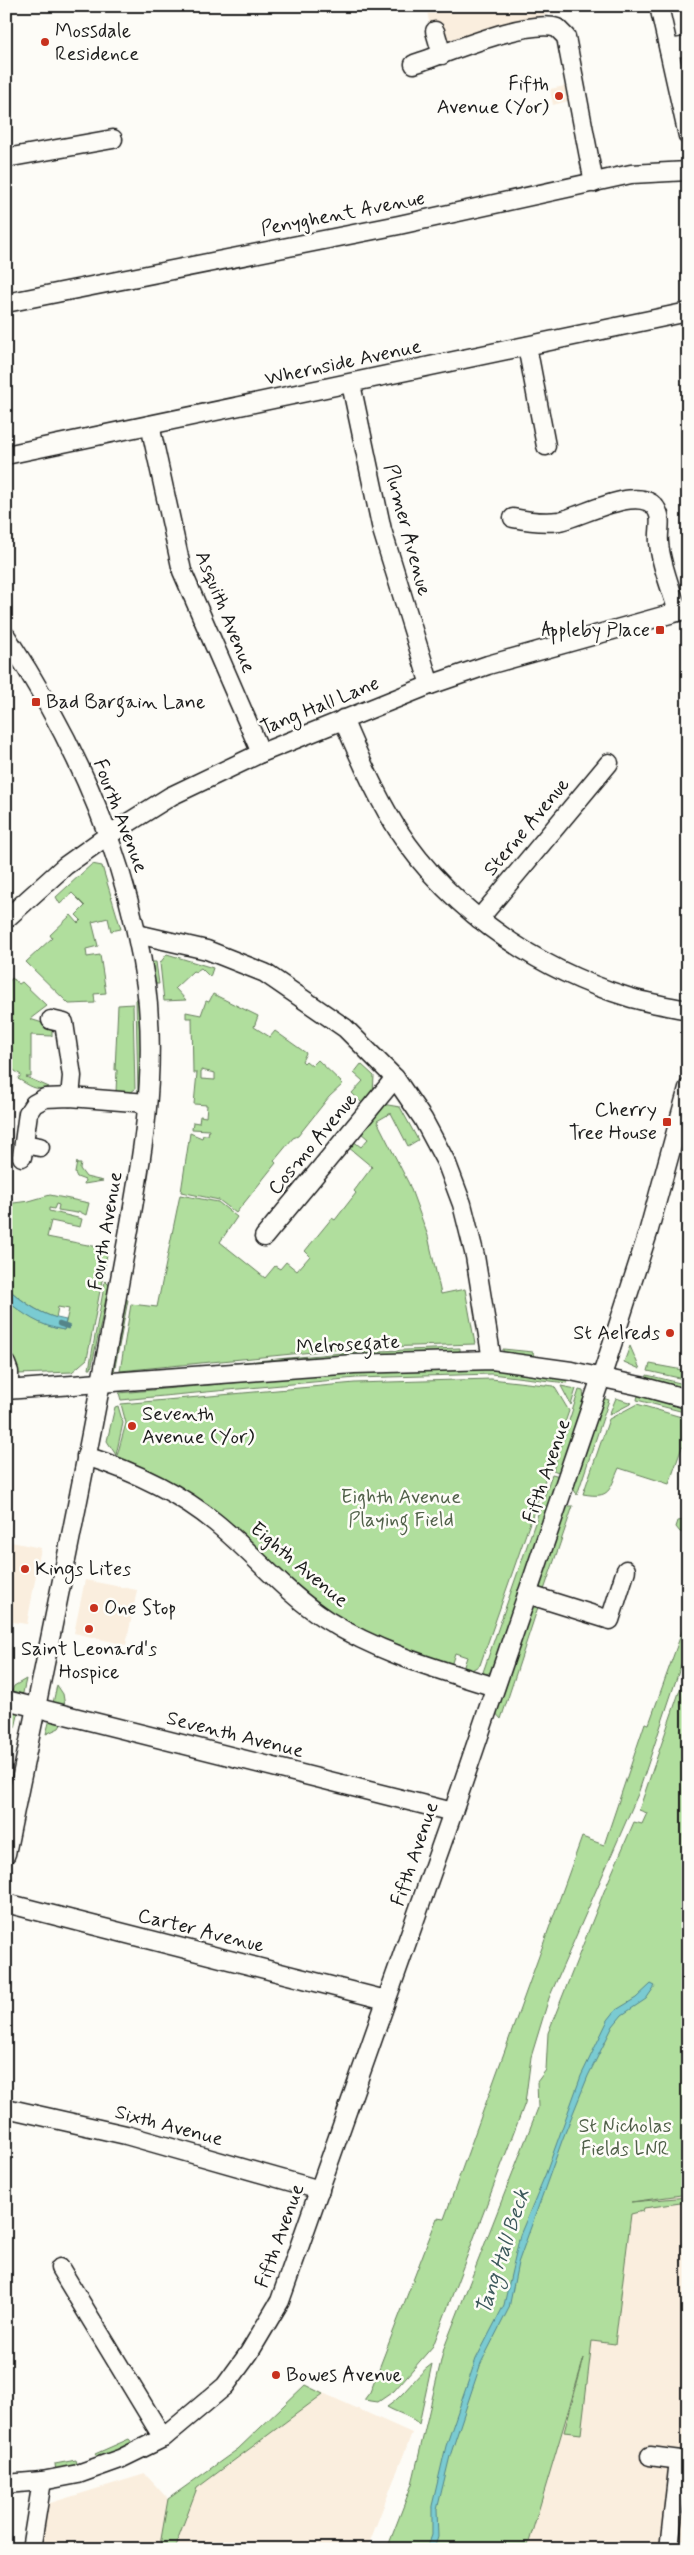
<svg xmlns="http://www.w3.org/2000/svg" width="694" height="2555" font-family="Mynerve,sans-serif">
  <rect width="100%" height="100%" fill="#fdfcf7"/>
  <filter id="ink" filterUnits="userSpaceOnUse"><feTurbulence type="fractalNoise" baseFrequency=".02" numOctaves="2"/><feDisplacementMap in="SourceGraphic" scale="10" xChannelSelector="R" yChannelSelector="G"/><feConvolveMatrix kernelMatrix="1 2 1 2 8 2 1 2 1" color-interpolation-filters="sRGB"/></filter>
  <g filter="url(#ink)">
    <g fill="#faeede">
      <polygon points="387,6 566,6 567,12 548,14 449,41 446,39 442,25 430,27 426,6 389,12"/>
      <polygon points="565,86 568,101 553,105 550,89"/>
      <polygon points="6,1541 41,1548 27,1624 6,1621"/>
      <polygon points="85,1580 137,1590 126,1645 74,1633"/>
      <polygon points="688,2194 688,2549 527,2549 631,2201"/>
      <polygon points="305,2385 412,2433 367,2549 40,2549 47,2504 145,2474 168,2499 238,2449"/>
    </g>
    <g fill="#b0de9d" stroke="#667d5c" fill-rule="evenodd">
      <polygon points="92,864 102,866 121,929 111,931 108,918 92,922 98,946 86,949 87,957 100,955 106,993 94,994 95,1003 69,1004 26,962 52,938 50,935 71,915 78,923 81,920 76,915 85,906 72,893 60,904 56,897"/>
      <polygon points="167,954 213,968 210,977 201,968 195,972 193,971 175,988 186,1000 164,1001 160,963"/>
      <polygon points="150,962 156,962 159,984 154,984"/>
      <path d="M 12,978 L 19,984 L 22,982 L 47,1006 L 30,1019 L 52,1026 L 52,1036 L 31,1035 L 31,1077 L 26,1077 L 49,1087 C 36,1092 29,1085 18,1079 L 21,1075 L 6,1065 L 6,986 Z"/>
      <path d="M 213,994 L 258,1016 L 254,1027 L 270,1037 L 275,1031 L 306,1053 L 302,1061 L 304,1063 L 306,1061 L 312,1066 L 318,1060 L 343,1084 L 329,1097 L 298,1136 L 293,1138 L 274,1161 L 276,1163 L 236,1213 L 219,1200 L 181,1192 L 190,1133 L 202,1138 L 203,1135 L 208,1135 L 209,1130 L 192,1129 L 193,1122 L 199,1123 L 200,1116 L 206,1117 L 207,1105 L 194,1104 L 197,1073 L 193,1073 L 192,1018 L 186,1018 L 186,1012 L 201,1015 L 206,1001 L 209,1002 ZM 201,1070 L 215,1073 L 215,1080 L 201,1079 Z"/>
      <polygon points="136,999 142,1001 142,1089 138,1094"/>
      <polygon points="133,1004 135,1089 130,1093 116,1092 117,1070 115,1070 118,1005"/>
      <polygon points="361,1064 374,1076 373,1094 364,1105 352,1093 363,1081 354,1073"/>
      <polygon points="382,1104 400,1107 418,1140 408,1146 391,1113 377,1121 409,1184 428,1236 441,1294 465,1289 475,1344 353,1348 120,1371 131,1304 157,1307 180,1195 218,1202 237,1217 220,1242 265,1278 275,1266 280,1269 286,1262 297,1271 310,1256 305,1251 332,1218 335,1220 356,1193 354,1191 372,1167 348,1147 353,1141 361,1147 368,1139 360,1132"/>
      <polygon points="77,1162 77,1164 81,1164 80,1169 86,1177 103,1181 84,1184 85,1180 77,1177 75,1173"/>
      <path d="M 50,1195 L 89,1203 L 86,1215 L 78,1211 L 77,1213 L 58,1210 L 59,1205 L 56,1204 L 54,1209 L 49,1208 L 49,1211 L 82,1219 L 80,1227 L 51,1221 L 47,1237 L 108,1249 L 87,1359 L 72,1372 L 18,1374 C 2,1363 6,1318 6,1300 C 24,1314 40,1326 64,1330 L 69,1309 L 58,1307 L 56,1318 C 37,1312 21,1300 6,1287 L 6,1204 L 29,1201 Z"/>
      <polygon points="105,1281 109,1285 91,1369 89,1369"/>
      <polygon points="123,1298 128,1300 114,1372 108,1373"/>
      <polygon points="630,1346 640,1369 624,1362"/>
      <polygon points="460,1348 460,1352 118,1374 352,1352"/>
      <polygon points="503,1349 533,1352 534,1358 503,1354"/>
      <polygon points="650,1364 688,1371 688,1380 648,1371"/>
      <polygon points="492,1368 568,1379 567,1383 491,1374 356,1378 121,1400 119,1393 355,1372"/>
      <polygon points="647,1375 688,1385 688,1390 646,1380"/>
      <polygon points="491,1379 554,1386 569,1411 480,1665 470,1671 463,1669 467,1657 455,1653 451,1666 407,1651 330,1614 221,1516 174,1483 117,1456 126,1423 121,1404 355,1383"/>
      <polygon points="561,1386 576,1389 571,1405"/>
      <polygon points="579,1390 583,1391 585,1403 561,1473 553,1470"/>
      <polygon points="638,1395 688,1408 688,1413 637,1400"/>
      <polygon points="603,1398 609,1400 577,1495 571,1484"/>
      <polygon points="616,1398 632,1403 609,1415"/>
      <path d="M 637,1404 L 688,1419 L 688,1449 L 682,1447 L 669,1484 L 619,1468 C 609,1490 611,1499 583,1494 L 609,1419 Z"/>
      <polygon points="118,1406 123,1423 116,1455 107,1441 115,1407"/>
      <polygon points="552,1474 560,1476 493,1670 484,1676 482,1675"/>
      <polygon points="568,1506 573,1506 543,1593 539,1586 564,1509"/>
      <polygon points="684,1520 688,1521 688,1535 680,1532 676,1527 678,1521"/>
      <polygon points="539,1604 501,1719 494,1711 531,1607"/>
      <polygon points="688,1615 688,1644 638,1794 549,1998 531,2057 525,2103 433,2346 394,2391 378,2402 364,2400 370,2392 437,2218 444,2219 582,1837 604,1845 645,1723 649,1724"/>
      <polygon points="688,1666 688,2194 631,2202 688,2197 688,2202 644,2208 643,2211 631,2214 615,2344 592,2341 581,2434 564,2432 584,2358 527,2549 387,2549 412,2484 444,2348 538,2108 537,2082 546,2070 548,2033 605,1889 634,1822 642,1824 647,1813 639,1810"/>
      <polygon points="26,1679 23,1693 20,1696 11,1693 14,1686"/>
      <polygon points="57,1685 63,1694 65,1706 53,1703"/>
      <polygon points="7,1707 19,1711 15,1728 9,1719"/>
      <polygon points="50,1719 63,1721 59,1728 46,1734"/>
      <path d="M 432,2364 L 419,2424 C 411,2416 397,2413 387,2407 C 405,2395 415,2376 432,2364 Z"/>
      <polygon points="305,2385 323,2394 197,2488 174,2549 157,2549 160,2545 168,2499 238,2449"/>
      <polygon points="129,2439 134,2445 99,2459 95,2454"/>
      <polygon points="76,2460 78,2467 56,2472 55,2464"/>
    </g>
    <g fill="#7acbd2" stroke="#548589">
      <path d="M 6,1287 C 24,1303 42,1316 66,1320 L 64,1330 C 40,1326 24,1315 6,1300 Z"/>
      <polygon points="651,1984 655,1986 646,1999 622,2015 613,2026 588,2076 563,2138 518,2263 509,2308 481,2363 450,2456 437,2510 438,2537 434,2549 427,2549 432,2535 432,2506 446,2446 476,2359 504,2305 520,2235 546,2173 581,2076 608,2020 616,2010 636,1998"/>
    </g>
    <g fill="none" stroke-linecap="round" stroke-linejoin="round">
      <polyline stroke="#548589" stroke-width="4.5" points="59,1324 68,1327"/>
      <g stroke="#1c1c1c" stroke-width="21">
        <g id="minor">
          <polyline points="659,6 688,136"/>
          <polyline points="435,31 442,55"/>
          <polyline points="669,49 688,46"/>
          <path d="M 414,64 C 446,54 528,18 557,28 L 566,37 L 594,183"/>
          <polyline points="6,158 113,139"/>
          <polyline points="6,303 399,225 631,174 688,171"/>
          <polyline points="527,346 546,446"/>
          <polyline points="351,384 382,530 430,685"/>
          <polyline points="150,425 182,571 261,753"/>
          <polyline points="6,455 688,312"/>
          <path d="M 513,518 C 528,521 544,523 559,521 C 583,517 648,478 659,515 C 661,523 658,533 659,542 C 660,563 672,591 678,612"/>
          <path d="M 6,636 C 76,742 128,860 146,986 C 160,1094 133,1202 115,1307 C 82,1490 43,1671 6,1854"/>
          <path d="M 343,719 C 356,750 370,782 387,812 C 438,902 530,967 628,997 C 647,1003 668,1006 688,1010"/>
          <polyline points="6,919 65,866 107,836 171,796 261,753 430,685 488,665 688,609"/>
          <polyline points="479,919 609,763"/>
          <polyline points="137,934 207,950 265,973 345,1028 395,1078 423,1119 447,1164 462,1204 475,1256 492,1360"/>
          <polyline points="51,1020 64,1023 72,1076 70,1097"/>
          <polyline points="24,1144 40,1147"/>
          <polyline points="22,1157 28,1113 34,1104 45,1098 70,1097 147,1103"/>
          <polyline points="264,1237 395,1078"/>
          <polyline points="6,1364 9,1372 9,1390"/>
          <polyline points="6,1390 354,1364 492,1360 571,1371 640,1386 688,1399"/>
          <path d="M 86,1456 C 133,1471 177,1491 216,1523 C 254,1554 286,1594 327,1620 C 379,1653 437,1669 495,1687"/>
          <polyline points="527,1594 610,1620 626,1570"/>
          <polyline points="6,1700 453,1812"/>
          <polyline points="6,1903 386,2000"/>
          <polyline points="6,2108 126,2135 320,2190"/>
          <polyline points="60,2268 163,2438"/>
          <polyline points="650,2456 688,2461"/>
          <polyline points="6,2484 42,2481 78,2474 120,2459 163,2438 225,2386 249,2353 280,2301 453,1812 606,1363 648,1233 688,1088"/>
          <polyline points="31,2549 42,2481"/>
          <polyline points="669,2549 679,2460"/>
        </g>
      </g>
      <use href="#minor" stroke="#fdfcf7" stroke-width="18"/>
    </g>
  </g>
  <g fill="#c8321e" stroke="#fdfcf7" stroke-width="2">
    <circle cx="45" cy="42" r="5"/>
    <circle cx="559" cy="96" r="5"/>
    <rect x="655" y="625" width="10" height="10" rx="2.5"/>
    <rect x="31" y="697" width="10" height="10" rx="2.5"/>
    <rect x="662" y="1117" width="10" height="10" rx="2.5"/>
    <circle cx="670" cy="1333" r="5"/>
    <circle cx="132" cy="1426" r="5"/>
    <circle cx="25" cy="1569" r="5"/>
    <circle cx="94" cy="1608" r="5"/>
    <circle cx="89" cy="1629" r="5"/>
    <circle cx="276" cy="2375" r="5"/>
  </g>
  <g text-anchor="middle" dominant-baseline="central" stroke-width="5" stroke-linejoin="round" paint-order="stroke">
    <g font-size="20" fill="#1c1c1c" stroke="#fdfcf7" text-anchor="start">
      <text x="55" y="31">Mossdale<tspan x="55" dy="23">Residence</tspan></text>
      <text x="549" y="84" text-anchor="end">Fifth<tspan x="549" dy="23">Avenue (Yor)</tspan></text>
      <text x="650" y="630" text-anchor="end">Appleby Place</text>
      <text x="46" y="702">Bad Bargain Lane</text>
      <text x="657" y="1110" text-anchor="end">Cherry<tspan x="657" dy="23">Tree House</tspan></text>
      <text x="660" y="1333" text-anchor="end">St Aelreds</text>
      <text x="142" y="1414">Seventh<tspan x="142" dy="23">Avenue (Yor)</tspan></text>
      <text x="35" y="1569">Kings Lites</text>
      <text x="104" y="1608">One Stop</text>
      <text x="89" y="1649" text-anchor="middle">Saint Leonard's<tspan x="89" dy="23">Hospice</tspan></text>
      <text x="286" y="2375">Bowes Avenue</text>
    </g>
    <g font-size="20" fill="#1c1c1c" stroke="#fdfcf7">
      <text transform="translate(343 214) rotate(-11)">Penyghent Avenue</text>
      <text transform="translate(343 363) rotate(-12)">Whernside Avenue</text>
      <text transform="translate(407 530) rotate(75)">Plumer Avenue</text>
      <text transform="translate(225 612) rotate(68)">Asquith Avenue</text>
      <text transform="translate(320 706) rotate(-22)">Tang Hall Lane</text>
      <text transform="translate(120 816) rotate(69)">Fourth Avenue</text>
      <text transform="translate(527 827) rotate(-50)">Sterne Avenue</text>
      <text transform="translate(313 1144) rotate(-50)">Cosmo Avenue</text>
      <text transform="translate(106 1231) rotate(-80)">Fourth Avenue</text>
      <text transform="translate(348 1345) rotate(-3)">Melrosegate</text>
      <text transform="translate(547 1471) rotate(-71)">Fifth Avenue</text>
      <text transform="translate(299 1565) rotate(40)">Eighth Avenue</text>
      <text transform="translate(235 1735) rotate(14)">Seventh Avenue</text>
      <text transform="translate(415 1854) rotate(-71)">Fifth Avenue</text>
      <text transform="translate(201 1931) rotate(14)">Carter Avenue</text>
      <text transform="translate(169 2126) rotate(15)">Sixth Avenue</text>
      <text transform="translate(280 2236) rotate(-70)">Fifth Avenue</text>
    </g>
    <g font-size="20" fill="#506049" stroke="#fdfcf7">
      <text x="401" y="1497">Eighth Avenue<tspan x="401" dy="23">Playing Field</tspan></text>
      <text x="625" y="2126">St Nicholas<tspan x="625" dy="23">Fields LNR</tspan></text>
    </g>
    <g font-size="21" font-style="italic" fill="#3d595c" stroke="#fdfcf7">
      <text transform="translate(503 2252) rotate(-72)">Tang Hall Beck</text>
    </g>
  </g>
  <rect width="694" height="2555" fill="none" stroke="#fdfcf7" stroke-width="25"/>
  <rect x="12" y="12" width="669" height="2530" fill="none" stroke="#1c1c1c" stroke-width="2" filter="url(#ink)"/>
</svg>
